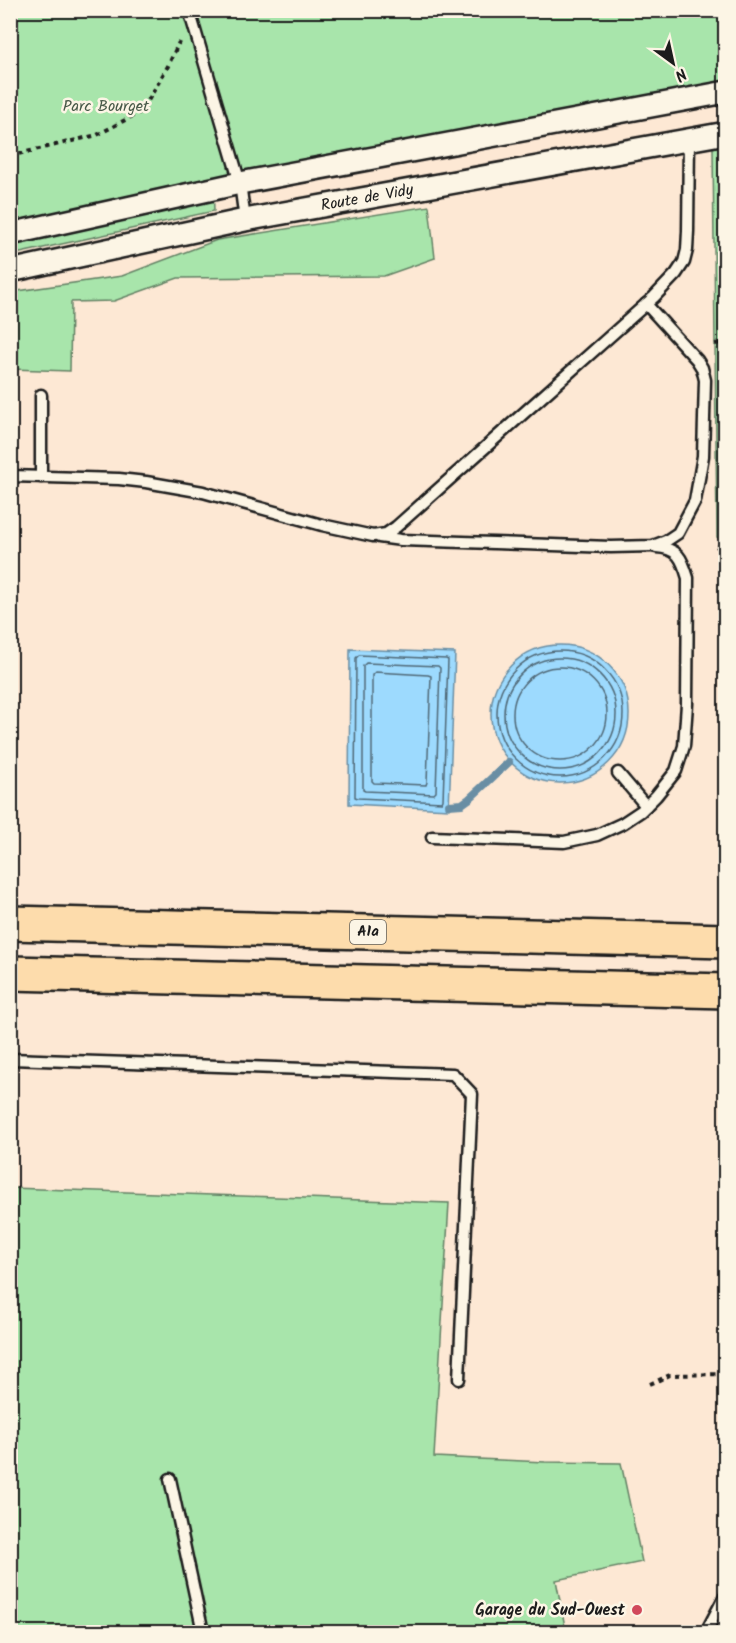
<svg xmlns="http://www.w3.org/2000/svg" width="736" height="1643" font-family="Kalam,sans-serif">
  <rect width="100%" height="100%" fill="#fde8d4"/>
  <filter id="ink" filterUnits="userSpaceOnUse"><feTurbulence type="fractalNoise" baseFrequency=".0167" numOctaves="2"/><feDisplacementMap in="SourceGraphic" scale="12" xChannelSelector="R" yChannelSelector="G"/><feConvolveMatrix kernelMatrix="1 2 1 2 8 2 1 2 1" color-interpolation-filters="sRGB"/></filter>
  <g filter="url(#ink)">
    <g fill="#a8e5ab" stroke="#628064" stroke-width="1.5">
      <polygon points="10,11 725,11 725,83 213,181 214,211 11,255"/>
      <polygon points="725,144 726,144 725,542 717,537 713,148"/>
      <polygon points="429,206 435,258 384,276 178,278 114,301 71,302 70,371 11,369 11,292 122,276 217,240"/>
      <polygon points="11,1188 449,1203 434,1457 545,1462 621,1463 642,1562 556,1580 566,1632 11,1632"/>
    </g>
    <g fill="#9ddafe" stroke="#698ea4" stroke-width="1.5">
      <circle cx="560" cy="714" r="69"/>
      <polygon points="350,649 455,653 449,809 349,804"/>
    </g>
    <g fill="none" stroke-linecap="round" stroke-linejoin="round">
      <g stroke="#506876" stroke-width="1.5">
        <circle cx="560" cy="714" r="63"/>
        <polygon points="359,655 446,659 448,660 443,800 442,802 358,798 355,797 356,658"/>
        <circle cx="560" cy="714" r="56"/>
        <polygon points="366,663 438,666 440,668 436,792 434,794 365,791 363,790 363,666"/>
        <circle cx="560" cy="714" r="47"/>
        <polygon points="375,672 428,675 431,676 427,782 426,785 374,783 372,781 372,675"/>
      </g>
      <polyline stroke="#698ea4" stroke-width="8" points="449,805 462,804 469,799 509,762"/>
      <g stroke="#1c1c1c" stroke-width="15">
        <g id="lane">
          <polyline points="189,10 240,183 245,220"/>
          <polyline points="41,395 41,477"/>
          <polyline points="10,476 119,479 146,482 203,492 322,525 373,536 386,534 396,527 654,297 676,274 684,262 687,250 688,231 689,140"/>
          <polyline points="379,537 401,540 611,547 653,546 666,541 678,533 695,501 703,456 705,380 702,368 697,360 646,304"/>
          <polyline points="618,773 646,806"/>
          <path d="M 432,837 L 564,842 L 597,835 L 623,823 L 641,811 L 656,796 L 676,771 L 684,746 L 687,704 L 688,578 C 682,558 678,548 656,547"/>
          <polyline points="10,1059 453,1074 472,1094 459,1379"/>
          <polyline points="170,1479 203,1632"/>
          <polyline points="706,1632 726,1594"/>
        </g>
      </g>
      <g stroke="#1c1c1c" stroke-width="26">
        <g id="street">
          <polyline points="10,234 240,183 726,92"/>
          <polyline points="10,271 245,220 726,133"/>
        </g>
      </g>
      <g stroke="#1c1c1c" stroke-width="38">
        <g id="highway">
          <polyline points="10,923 726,941"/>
          <polyline points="10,973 726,991"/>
        </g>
      </g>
      <g stroke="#1c1c1c" stroke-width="4" stroke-dasharray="4.5 4.5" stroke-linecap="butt">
        <polyline points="10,156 97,135 142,111 168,66 179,42"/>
        <polyline points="715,344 726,342"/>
        <polyline points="717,549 726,536"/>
        <polyline points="650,1384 670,1375 726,1374"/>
      </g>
      <use href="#lane" stroke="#fcf5e5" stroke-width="10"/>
      <use href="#street" stroke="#fcf5e5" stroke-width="21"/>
      <use href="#highway" stroke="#fddcac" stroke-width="33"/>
    </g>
  </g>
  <circle fill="#d1495b" stroke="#fcf5e5" stroke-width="2" cx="637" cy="1610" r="6"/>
  <g text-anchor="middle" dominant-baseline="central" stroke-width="5" stroke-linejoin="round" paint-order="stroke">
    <rect fill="#fcf5e5" stroke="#5f5d58" stroke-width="1.5" x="350" y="920" width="36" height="24" rx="4.5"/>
    <g font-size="15" font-weight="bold" fill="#1c1c1c">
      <text x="368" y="932">A1a</text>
    </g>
    <g font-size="16" fill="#465847" stroke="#fcf5e5">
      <text x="106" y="106">Parc Bourget</text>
    </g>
    <g font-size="16" fill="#1c1c1c" stroke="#fcf5e5">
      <text transform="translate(367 198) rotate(-10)">Route de Vidy</text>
    </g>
    <g font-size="16" font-weight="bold" fill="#1c1c1c" stroke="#fcf5e5" text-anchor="end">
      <text x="625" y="1610">Garage du Sud-Ouest</text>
    </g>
  </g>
  <rect width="736" height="1643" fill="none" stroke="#fcf5e5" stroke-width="36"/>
  <rect x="18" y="18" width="700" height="1607" fill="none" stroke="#1c1c1c" stroke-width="2" filter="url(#ink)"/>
  <g transform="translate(673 63) rotate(147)" stroke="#fcf5e5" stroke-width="4.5" paint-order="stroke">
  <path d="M0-4.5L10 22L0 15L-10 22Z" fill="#1c1c1c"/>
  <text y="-9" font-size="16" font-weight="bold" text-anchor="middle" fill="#1c1c1c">N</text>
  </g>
</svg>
